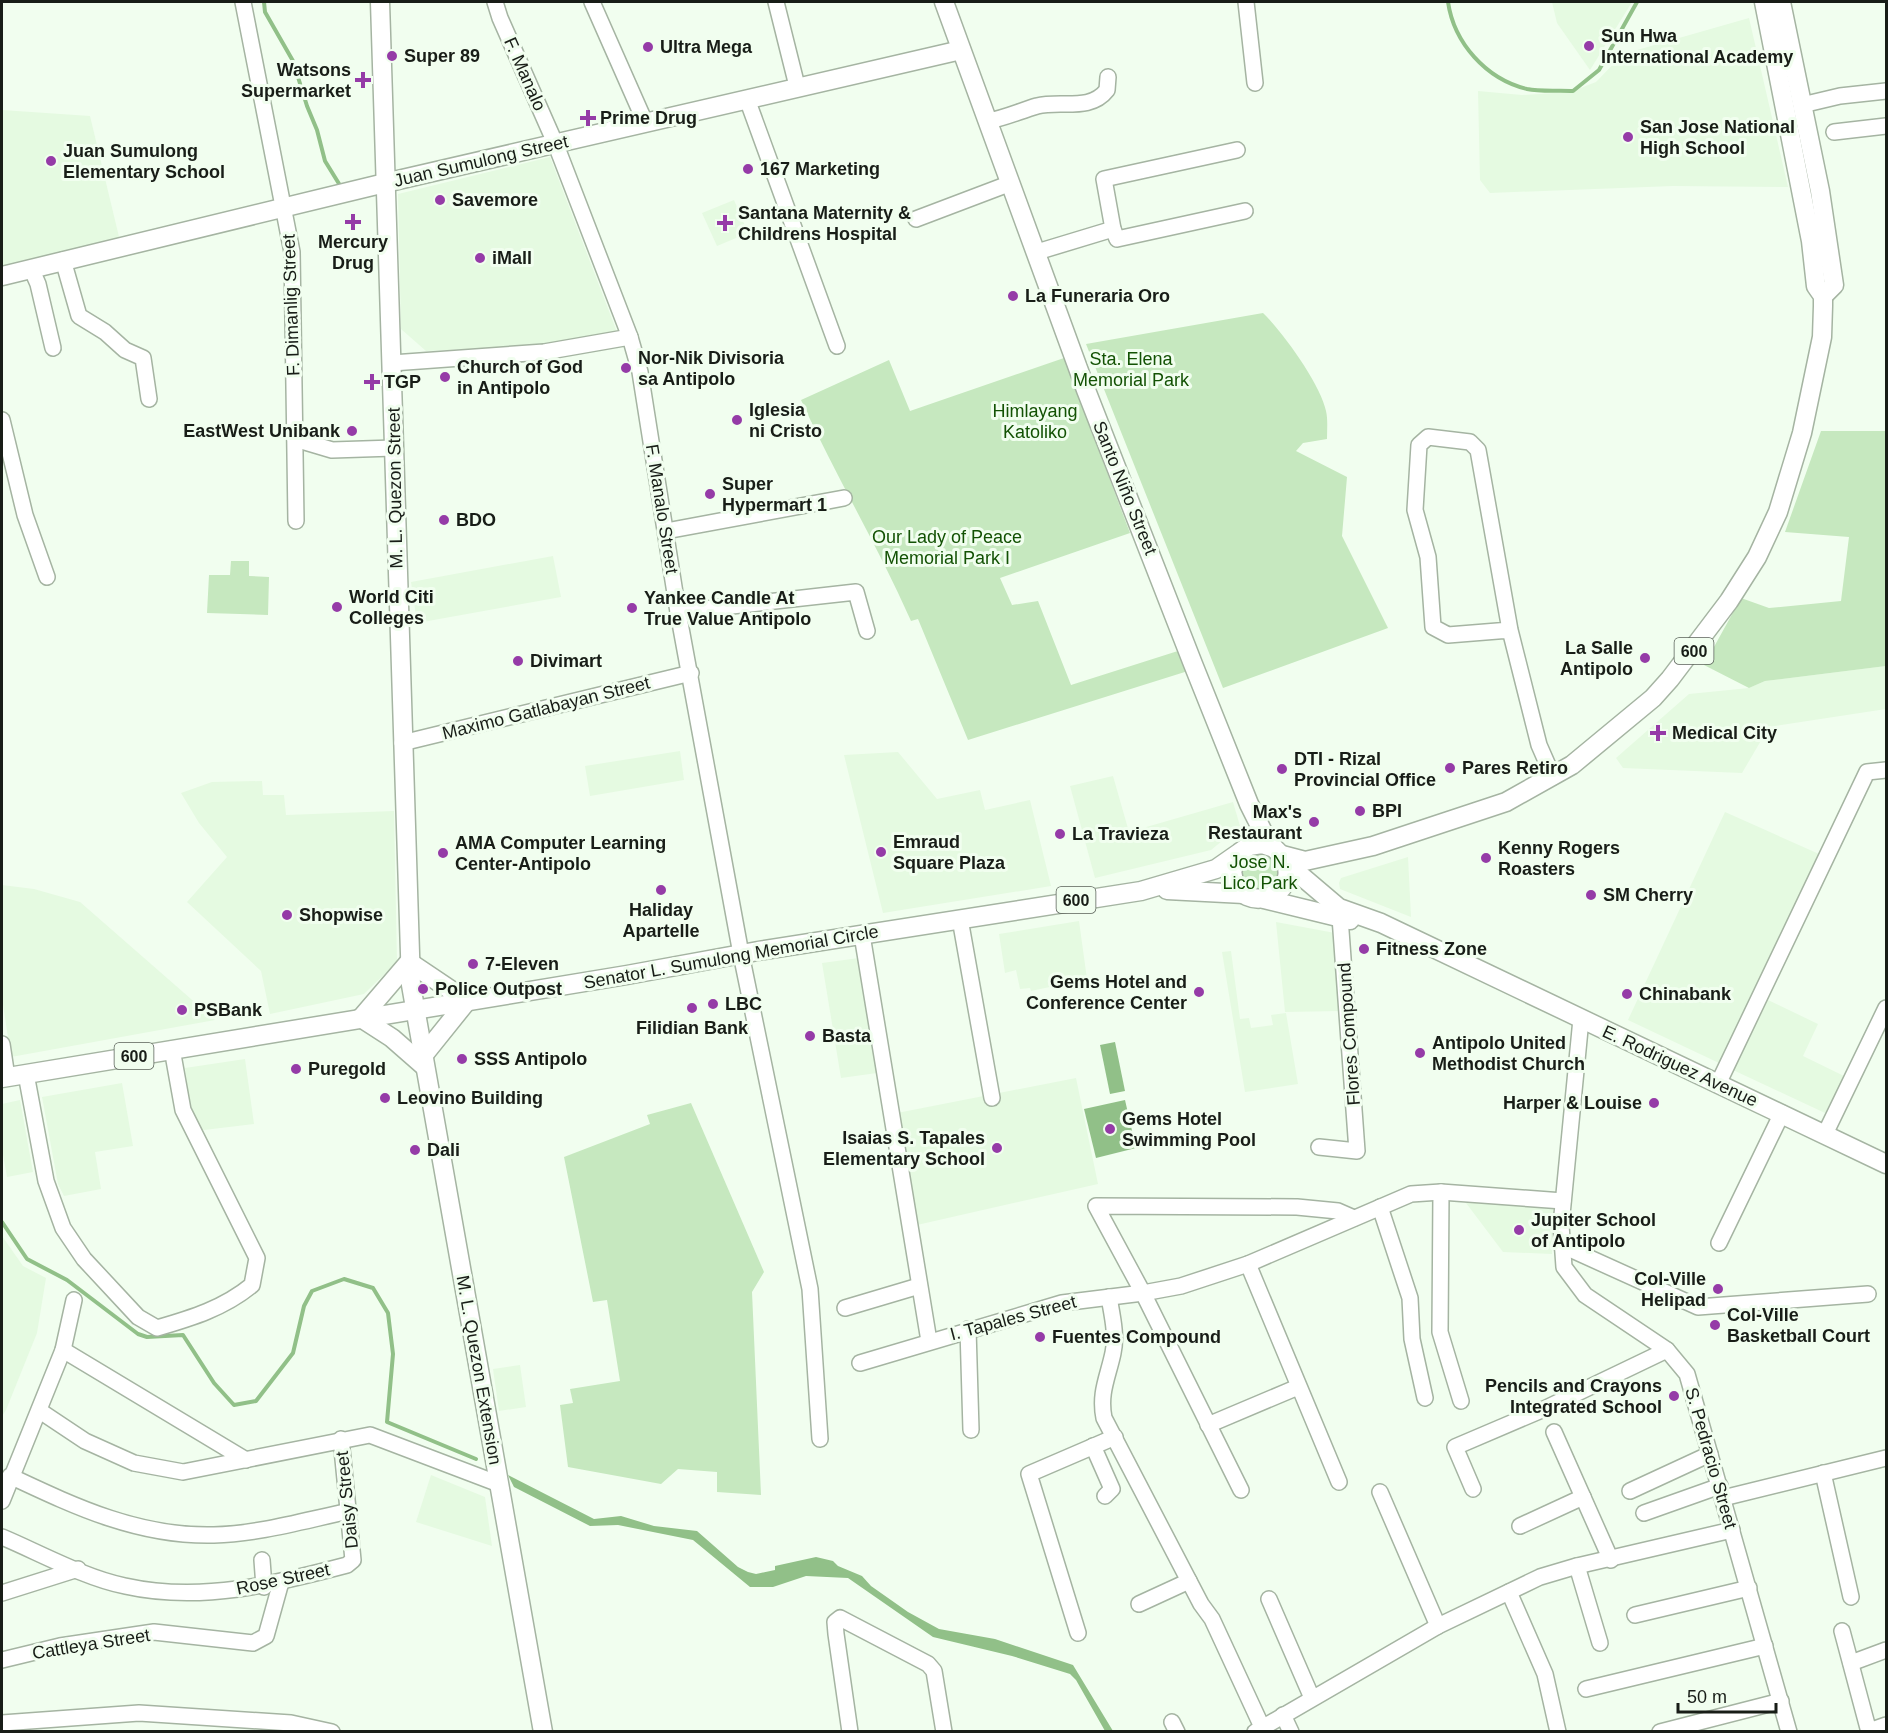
<svg xmlns="http://www.w3.org/2000/svg" width="1888" height="1733" font-family="Helvetica,sans-serif">
  <rect width="100%" height="100%" fill="#f1feef"/>
  <g fill="#e5fae1">
    <polygon points="1552,2 1632,2 1590,70 1557,23"/>
    <polygon points="1749,18 1788,187 1673,186 1490,193 1480,180 1478,91 1522,95 1570,92 1596,82 1623,54"/>
    <polygon points="2,110 90,116 120,241 2,271"/>
    <polygon points="550,157 617,332 541,346 426,351 401,329 398,194"/>
    <polygon points="734,200 748,233 717,246 702,213"/>
    <polygon points="553,556 561,597 417,623 411,582"/>
    <polygon points="1886,666 1886,709 1769,727 1742,773 1623,768 1616,758 1689,694 1749,688 1765,681"/>
    <polygon points="680,751 684,780 590,796 585,766"/>
    <polygon points="898,752 937,799 980,790 985,810 1030,800 1051,886 883,913 844,755"/>
    <polygon points="1113,776 1129,832 1233,802 1240,826 1211,850 1095,878 1070,786"/>
    <polygon points="262,781 263,795 284,795 286,815 394,811 397,962 364,994 270,1014 261,971 187,902 227,857 199,823 181,793 212,782"/>
    <polygon points="1725,812 1819,854 1719,1063 1628,1020"/>
    <polygon points="1408,857 1411,917 1340,889 1339,883 1341,878"/>
    <polygon points="2,885 34,889 80,902 215,1020 11,1057 2,998"/>
    <polygon points="1079,921 1087,979 1031,991 1030,988 1020,989 1016,970 1005,973 999,934"/>
    <polygon points="1276,922 1335,933 1340,1011 1285,1012"/>
    <polygon points="1231,951 1240,1019 1249,1018 1251,1028 1273,1025 1271,1015 1286,1013 1298,1084 1245,1092 1222,952"/>
    <polygon points="859,958 877,1073 841,1078 822,963"/>
    <polygon points="1768,1000 1818,1024 1803,1056 1844,1076 1825,1113 1733,1070"/>
    <polygon points="245,1059 254,1124 204,1130 199,1128 190,1106 185,1068"/>
    <polygon points="1076,1078 1098,1184 917,1225 897,1113"/>
    <polygon points="122,1083 133,1146 95,1152 101,1189 64,1196 58,1184 42,1097"/>
    <polygon points="20,1100 33,1172 7,1177 2,1149 2,1104"/>
    <polygon points="1463,1199 1553,1207 1552,1254 1503,1252"/>
    <polygon points="2,1236 23,1266 46,1278 37,1333 6,1410 2,1416"/>
    <polygon points="520,1365 526,1407 499,1411 493,1369"/>
    <polygon points="431,1475 485,1497 492,1546 416,1522"/>
  </g>
  <g fill="#c6e8bf">
    <path d="M 1263,313 C 1282,331 1321,385 1326,411 C 1328,419 1327,430 1327,439 L 1303,443 L 1296,451 L 1347,477 L 1342,536 L 1388,628 L 1223,688 L 1086,344 Z"/>
    <path d="M 1064,358 L 1130,533 L 1000,578 L 1012,605 L 1038,601 L 1071,685 L 1181,650 L 1188,671 L 968,740 L 918,619 L 911,621 C 878,546 835,475 801,400 L 889,360 L 910,411 Z"/>
    <polygon points="1821,431 1886,431 1886,666 1765,681 1749,688 1704,665 1741,598 1769,608 1841,601 1849,537 1785,532"/>
    <polygon points="231,561 249,561 249,576 269,577 268,615 207,613 209,575 230,575"/>
    <circle cx="1260" cy="872" r="18"/>
    <polygon points="691,1103 764,1272 752,1292 761,1495 717,1492 717,1472 678,1469 661,1484 568,1467 560,1405 573,1403 570,1389 620,1381 607,1300 593,1302 564,1157 650,1124 647,1115"/>
  </g>
  <g fill="#91c088">
    <polygon points="1115,1042 1125,1091 1110,1094 1100,1045"/>
    <polygon points="1125,1100 1136,1148 1096,1158 1084,1109"/>
    <polygon points="508,1475 594,1519 621,1516 654,1526 697,1531 738,1567 748,1572 756,1574 775,1570 775,1566 816,1557 833,1561 838,1566 862,1576 871,1586 908,1612 939,1629 995,1639 1073,1665 1113,1731 1105,1731 1076,1680 1070,1674 1012,1656 933,1637 848,1578 806,1576 773,1587 750,1587 693,1540 618,1525 590,1526 514,1487"/>
  </g>
  <g fill="none" stroke-linecap="round" stroke-linejoin="round">
    <g stroke="#91c088" stroke-width="4">
      <polyline points="264,2 265,12 293,61 307,106 317,130 325,161 341,187"/>
      <path d="M 1448,2 C 1454,43 1486,79 1527,89 C 1541,92 1559,90 1573,91 L 1599,70 L 1637,2"/>
      <polyline points="2,1222 27,1259 67,1280 138,1334 147,1337 183,1335 214,1383 234,1405 256,1401 293,1353 304,1306 312,1291 344,1279 373,1288 388,1313 393,1354 387,1422 476,1459"/>
    </g>
    <g stroke="#a5b4a2" stroke-width="18">
      <g id="minor">
        <polyline points="243,2 292,252 296,521"/>
        <polyline points="495,2 500,18 556,145 630,337 640,372 678,612 741,954 810,1289 820,1439"/>
        <polyline points="592,2 645,122"/>
        <polyline points="776,2 797,86"/>
        <polyline points="1246,2 1255,83"/>
        <polyline points="747,99 837,346"/>
        <polyline points="1802,105 1840,96 1886,91"/>
        <path d="M 988,121 C 1005,118 1020,111 1037,106 C 1061,100 1090,112 1107,90 L 1108,77"/>
        <polyline points="1834,132 1886,126"/>
        <polyline points="916,219 1011,183"/>
        <polyline points="1113,229 1117,239 1245,211"/>
        <polyline points="1037,252 1113,229 1104,179 1237,150"/>
        <polyline points="63,260 79,316 105,332 125,350 143,358 149,399"/>
        <polyline points="31,268 38,284 53,348"/>
        <polyline points="392,363 544,352 630,337"/>
        <polyline points="2,420 25,515 47,577"/>
        <polyline points="295,439 332,450 394,448"/>
        <polyline points="666,531 844,498"/>
        <polyline points="678,612 856,592 867,631"/>
        <polyline points="1510,630 1448,635 1433,627 1428,557 1415,510 1419,445 1428,437 1470,442 1478,450 1510,630 1539,745 1553,777"/>
        <polyline points="402,743 691,673"/>
        <polyline points="960,919 992,1098"/>
        <polyline points="862,935 929,1341"/>
        <polyline points="1581,1019 1561,1225 1564,1267 1585,1295 1667,1350 1687,1374 1789,1732"/>
        <polyline points="2,1044 7,1077"/>
        <path d="M 26,1074 L 46,1181 L 63,1228 L 84,1259 L 138,1317 L 157,1328 C 192,1318 224,1308 252,1285 L 257,1258 L 183,1110 L 172,1049"/>
        <polyline points="1718,1084 1867,772 1886,770"/>
        <polyline points="1825,1134 1886,1008"/>
        <polyline points="1319,1147 1357,1151 1340,917"/>
        <polyline points="1441,1192 1440,1332 1461,1401"/>
        <polyline points="1380,1207 1410,1298 1412,1339 1425,1398"/>
        <polyline points="1719,1243 1782,1113"/>
        <polyline points="1561,1245 1698,1307 1868,1294"/>
        <polyline points="1248,1264 1339,1482"/>
        <path d="M 1109,1297 C 1112,1315 1117,1335 1113,1353 C 1108,1377 1099,1393 1104,1418 L 1201,1604 L 1212,1619 L 1262,1727"/>
        <polyline points="845,1308 919,1286"/>
        <polyline points="968,1329 971,1430"/>
        <polyline points="63,1350 246,1460"/>
        <polyline points="860,1363 1062,1303 1143,1293 1181,1286 1248,1264 1411,1194 1441,1192 1563,1201"/>
        <polyline points="40,1411 85,1441 134,1463 183,1472 370,1435 499,1484"/>
        <polyline points="1208,1425 1298,1387"/>
        <polyline points="1554,1432 1611,1560"/>
        <polyline points="1093,1446 1112,1489 1105,1496"/>
        <polyline points="1823,1473 1851,1597"/>
        <path d="M 10,1476 C 76,1507 139,1537 214,1535 C 259,1534 306,1520 350,1511"/>
        <polyline points="1473,1489 1455,1447 1544,1409 1667,1350"/>
        <polyline points="1241,1490 1143,1293 1096,1206 1297,1207 1338,1211 1354,1218"/>
        <polyline points="1630,1491 1710,1454"/>
        <polyline points="1380,1492 1438,1626"/>
        <polyline points="1723,1498 1886,1458"/>
        <polyline points="2,1501 63,1350 74,1300"/>
        <polyline points="1644,1513 1720,1486"/>
        <polyline points="1520,1526 1583,1497"/>
        <path d="M 2,1537 C 40,1553 85,1578 125,1586 C 201,1603 275,1584 347,1565 L 353,1560 L 341,1439"/>
        <polyline points="262,1560 264,1587"/>
        <polyline points="1577,1566 1600,1643"/>
        <polyline points="1509,1592 1545,1674 1558,1732"/>
        <polyline points="2,1593 78,1569"/>
        <polyline points="1269,1599 1312,1698"/>
        <polyline points="1139,1604 1189,1581"/>
        <polyline points="1635,1615 1749,1588"/>
        <polyline points="1842,1631 1869,1732"/>
        <polyline points="1078,1633 1029,1474 1115,1437"/>
        <polyline points="2,1660 60,1646 154,1632 253,1643 266,1636 281,1582"/>
        <polyline points="1851,1663 1886,1650"/>
        <polyline points="1586,1689 1765,1646"/>
        <polyline points="1283,1715 1291,1732"/>
        <polyline points="1172,1722 1177,1732"/>
        <polyline points="2,1723 139,1713 291,1723 332,1732"/>
        <polyline points="1869,1731 1886,1725"/>
        <polyline points="850,1732 836,1634 835,1622 840,1618 928,1664 934,1671 944,1732"/>
        <polyline points="1255,1732 1438,1626 1540,1577 1577,1566 1732,1530"/>
        <polyline points="1660,1732 1781,1701"/>
      </g>
    </g>
    <g stroke="#a5b4a2" stroke-width="21">
      <g id="major">
        <polyline points="380,2 411,985 543,1732"/>
        <polyline points="944,2 1086,390 1193,664 1249,804 1266,838 1274,848"/>
        <polyline points="1781,2 1820,191 1834,285 1823,296"/>
        <polyline points="2,276 385,183 961,50"/>
        <polyline points="1282,855 1305,861 1373,846 1506,802 1572,765 1653,698 1670,679 1729,601 1757,557 1778,512 1802,433 1822,337 1823,306 1823,296 1816,286 1811,241 1764,2"/>
        <polyline points="1286,863 1339,908 1381,923 1886,1164"/>
        <polyline points="1167,890 1244,894"/>
        <polyline points="1264,899 1350,920"/>
        <polyline points="409,962 467,1001"/>
        <polyline points="361,1018 392,1038 424,1066"/>
        <polyline points="361,1018 409,962"/>
        <polyline points="422,1057 467,1001"/>
        <path d="M 2,1078 L 627,975 L 758,951 L 1141,891 L 1216,869 L 1249,846 L 1262,844 L 1274,848 C 1319,888 1238,926 1232,871 L 1240,852"/>
      </g>
    </g>
    <use href="#minor" stroke="#fff" stroke-width="15"/>
    <use href="#major" stroke="#fff" stroke-width="18"/>
  </g>
  <g fill="#953ba7" stroke="#f1feef" stroke-width="2">
    <circle cx="1589" cy="46" r="6"/>
    <circle cx="648" cy="47" r="6"/>
    <circle cx="392" cy="56" r="6"/>
    <path d="M360 71h6v6h6v6h-6v6h-6v-6h-6v-6h6z"/>
    <path d="M585 109h6v6h6v6h-6v6h-6v-6h-6v-6h6z"/>
    <circle cx="1628" cy="137" r="6"/>
    <circle cx="51" cy="161" r="6"/>
    <circle cx="748" cy="169" r="6"/>
    <circle cx="440" cy="200" r="6"/>
    <path d="M350 213h6v6h6v6h-6v6h-6v-6h-6v-6h6z"/>
    <path d="M722 214h6v6h6v6h-6v6h-6v-6h-6v-6h6z"/>
    <circle cx="480" cy="258" r="6"/>
    <circle cx="1013" cy="296" r="6"/>
    <circle cx="626" cy="368" r="6"/>
    <circle cx="445" cy="377" r="6"/>
    <path d="M369 373h6v6h6v6h-6v6h-6v-6h-6v-6h6z"/>
    <circle cx="737" cy="420" r="6"/>
    <circle cx="352" cy="431" r="6"/>
    <circle cx="710" cy="494" r="6"/>
    <circle cx="444" cy="520" r="6"/>
    <circle cx="337" cy="607" r="6"/>
    <circle cx="632" cy="608" r="6"/>
    <circle cx="1645" cy="658" r="6"/>
    <circle cx="518" cy="661" r="6"/>
    <path d="M1655 724h6v6h6v6h-6v6h-6v-6h-6v-6h6z"/>
    <circle cx="1450" cy="768" r="6"/>
    <circle cx="1282" cy="769" r="6"/>
    <circle cx="1360" cy="811" r="6"/>
    <circle cx="1314" cy="822" r="6"/>
    <circle cx="1060" cy="834" r="6"/>
    <circle cx="881" cy="852" r="6"/>
    <circle cx="443" cy="853" r="6"/>
    <circle cx="1486" cy="858" r="6"/>
    <circle cx="661" cy="890" r="6"/>
    <circle cx="1591" cy="895" r="6"/>
    <circle cx="287" cy="915" r="6"/>
    <circle cx="1364" cy="949" r="6"/>
    <circle cx="473" cy="964" r="6"/>
    <circle cx="423" cy="989" r="6"/>
    <circle cx="1199" cy="992" r="6"/>
    <circle cx="1627" cy="994" r="6"/>
    <circle cx="713" cy="1004" r="6"/>
    <circle cx="692" cy="1008" r="6"/>
    <circle cx="182" cy="1010" r="6"/>
    <circle cx="810" cy="1036" r="6"/>
    <circle cx="1420" cy="1053" r="6"/>
    <circle cx="462" cy="1059" r="6"/>
    <circle cx="296" cy="1069" r="6"/>
    <circle cx="385" cy="1098" r="6"/>
    <circle cx="1654" cy="1103" r="6"/>
    <circle cx="1110" cy="1129" r="6"/>
    <circle cx="997" cy="1148" r="6"/>
    <circle cx="415" cy="1150" r="6"/>
    <circle cx="1519" cy="1230" r="6"/>
    <circle cx="1718" cy="1289" r="6"/>
    <circle cx="1715" cy="1325" r="6"/>
    <circle cx="1040" cy="1337" r="6"/>
    <circle cx="1674" cy="1396" r="6"/>
  </g>
  <g text-anchor="middle" dominant-baseline="central" stroke-width="6" stroke-linejoin="round" paint-order="stroke">
    <g fill="#f1feef" stroke="#596058" stroke-width="1.5">
      <rect x="1674.5" y="638" width="39" height="26" rx="4.5"/>
      <rect x="1056.5" y="887" width="39" height="26" rx="4.5"/>
      <rect x="114.5" y="1043" width="39" height="26" rx="4.5"/>
    </g>
    <g font-size="16" font-weight="bold" fill="#181d17">
      <text x="1694" y="651">600</text>
      <text x="1076" y="900">600</text>
      <text x="134" y="1056">600</text>
    </g>
    <g font-size="18" font-weight="bold" fill="#181d17" stroke="#f1feef" text-anchor="start">
      <text x="1601" y="36">Sun Hwa<tspan x="1601" dy="21">International Academy</tspan></text>
      <text x="660" y="47">Ultra Mega</text>
      <text x="404" y="56">Super 89</text>
      <text x="351" y="70" text-anchor="end">Watsons<tspan x="351" dy="21">Supermarket</tspan></text>
      <text x="600" y="118">Prime Drug</text>
      <text x="1640" y="127">San Jose National<tspan x="1640" dy="21">High School</tspan></text>
      <text x="63" y="151">Juan Sumulong<tspan x="63" dy="21">Elementary School</tspan></text>
      <text x="760" y="169">167 Marketing</text>
      <text x="452" y="200">Savemore</text>
      <text x="738" y="213">Santana Maternity &amp;<tspan x="738" dy="21">Childrens Hospital</tspan></text>
      <text x="353" y="242" text-anchor="middle">Mercury<tspan x="353" dy="21">Drug</tspan></text>
      <text x="492" y="258">iMall</text>
      <text x="1025" y="296">La Funeraria Oro</text>
      <text x="638" y="358">Nor-Nik Divisoria<tspan x="638" dy="21">sa Antipolo</tspan></text>
      <text x="457" y="367">Church of God<tspan x="457" dy="21">in Antipolo</tspan></text>
      <text x="384" y="382">TGP</text>
      <text x="749" y="410">Iglesia<tspan x="749" dy="21">ni Cristo</tspan></text>
      <text x="340" y="431" text-anchor="end">EastWest Unibank</text>
      <text x="722" y="484">Super<tspan x="722" dy="21">Hypermart 1</tspan></text>
      <text x="456" y="520">BDO</text>
      <text x="349" y="597">World Citi<tspan x="349" dy="21">Colleges</tspan></text>
      <text x="644" y="598">Yankee Candle At<tspan x="644" dy="21">True Value Antipolo</tspan></text>
      <text x="1633" y="648" text-anchor="end">La Salle<tspan x="1633" dy="21">Antipolo</tspan></text>
      <text x="530" y="661">Divimart</text>
      <text x="1672" y="733">Medical City</text>
      <text x="1294" y="759">DTI - Rizal<tspan x="1294" dy="21">Provincial Office</tspan></text>
      <text x="1462" y="768">Pares Retiro</text>
      <text x="1372" y="811">BPI</text>
      <text x="1302" y="812" text-anchor="end">Max's<tspan x="1302" dy="21">Restaurant</tspan></text>
      <text x="1072" y="834">La Travieza</text>
      <text x="893" y="842">Emraud<tspan x="893" dy="21">Square Plaza</tspan></text>
      <text x="455" y="843">AMA Computer Learning<tspan x="455" dy="21">Center-Antipolo</tspan></text>
      <text x="1498" y="848">Kenny Rogers<tspan x="1498" dy="21">Roasters</tspan></text>
      <text x="1603" y="895">SM Cherry</text>
      <text x="661" y="910" text-anchor="middle">Haliday<tspan x="661" dy="21">Apartelle</tspan></text>
      <text x="299" y="915">Shopwise</text>
      <text x="1376" y="949">Fitness Zone</text>
      <text x="485" y="964">7-Eleven</text>
      <text x="1187" y="982" text-anchor="end">Gems Hotel and<tspan x="1187" dy="21">Conference Center</tspan></text>
      <text x="435" y="989">Police Outpost</text>
      <text x="1639" y="994">Chinabank</text>
      <text x="725" y="1004">LBC</text>
      <text x="194" y="1010">PSBank</text>
      <text x="692" y="1028" text-anchor="middle">Filidian Bank</text>
      <text x="822" y="1036">Basta</text>
      <text x="1432" y="1043">Antipolo United<tspan x="1432" dy="21">Methodist Church</tspan></text>
      <text x="474" y="1059">SSS Antipolo</text>
      <text x="308" y="1069">Puregold</text>
      <text x="397" y="1098">Leovino Building</text>
      <text x="1642" y="1103" text-anchor="end">Harper &amp; Louise</text>
      <text x="1122" y="1119">Gems Hotel<tspan x="1122" dy="21">Swimming Pool</tspan></text>
      <text x="985" y="1138" text-anchor="end">Isaias S. Tapales<tspan x="985" dy="21">Elementary School</tspan></text>
      <text x="427" y="1150">Dali</text>
      <text x="1531" y="1220">Jupiter School<tspan x="1531" dy="21">of Antipolo</tspan></text>
      <text x="1706" y="1279" text-anchor="end">Col-Ville<tspan x="1706" dy="21">Helipad</tspan></text>
      <text x="1727" y="1315">Col-Ville<tspan x="1727" dy="21">Basketball Court</tspan></text>
      <text x="1052" y="1337">Fuentes Compound</text>
      <text x="1662" y="1386" text-anchor="end">Pencils and Crayons<tspan x="1662" dy="21">Integrated School</tspan></text>
    </g>
    <g font-size="18" fill="#181d17" stroke="#f1feef">
      <text transform="translate(525 74) rotate(66)">F. Manalo</text>
      <text transform="translate(481 161) rotate(-13)">Juan Sumulong Street</text>
      <text transform="translate(291 305) rotate(-92)">F. Dimanlig Street</text>
      <text transform="translate(395 488) rotate(-91)">M. L. Quezon Street</text>
      <text transform="translate(1125 488) rotate(68)">Santo Niño Street</text>
      <text transform="translate(662 509) rotate(81)">F. Manalo Street</text>
      <text transform="translate(546 708) rotate(-14)">Maximo Gatlabayan Street</text>
      <text transform="translate(731 957) rotate(-10)">Senator L. Sumulong Memorial Circle</text>
      <text transform="translate(1349 1034) rotate(-94)">Flores Compound</text>
      <text transform="translate(1680 1066) rotate(25)">E. Rodriguez Avenue</text>
      <text transform="translate(1013 1318) rotate(-15)">I. Tapales Street</text>
      <text transform="translate(479 1370) rotate(80)">M. L. Quezon Extension</text>
      <text transform="translate(1711 1458) rotate(74)">S. Pedracio Street</text>
      <text transform="translate(347 1500) rotate(-96)">Daisy Street</text>
      <text transform="translate(283 1579) rotate(-12)">Rose Street</text>
      <text transform="translate(91 1644) rotate(-9)">Cattleya Street</text>
    </g>
    <g font-size="18" fill="#135204" stroke="#f1feef">
      <text x="1131" y="359">Sta. Elena<tspan x="1131" dy="21">Memorial Park</tspan></text>
      <text x="1035" y="411">Himlayang<tspan x="1035" dy="21">Katoliko</tspan></text>
      <text x="947" y="537">Our Lady of Peace<tspan x="947" dy="21">Memorial Park I</tspan></text>
      <text x="1260" y="862">Jose N.<tspan x="1260" dy="21">Lico Park</tspan></text>
    </g>
  </g>
  <rect width="1888" height="1733" fill="none" stroke="#181d17" stroke-width="6"/>
  <path d="M1678 1703v9h98v-9" fill="none" stroke="#181d17" stroke-width="3"/>
  <text x="1687" y="1703" font-size="18" fill="#181d17" stroke="#f1feef" stroke-width="4.5" paint-order="stroke">50 m</text>
</svg>
